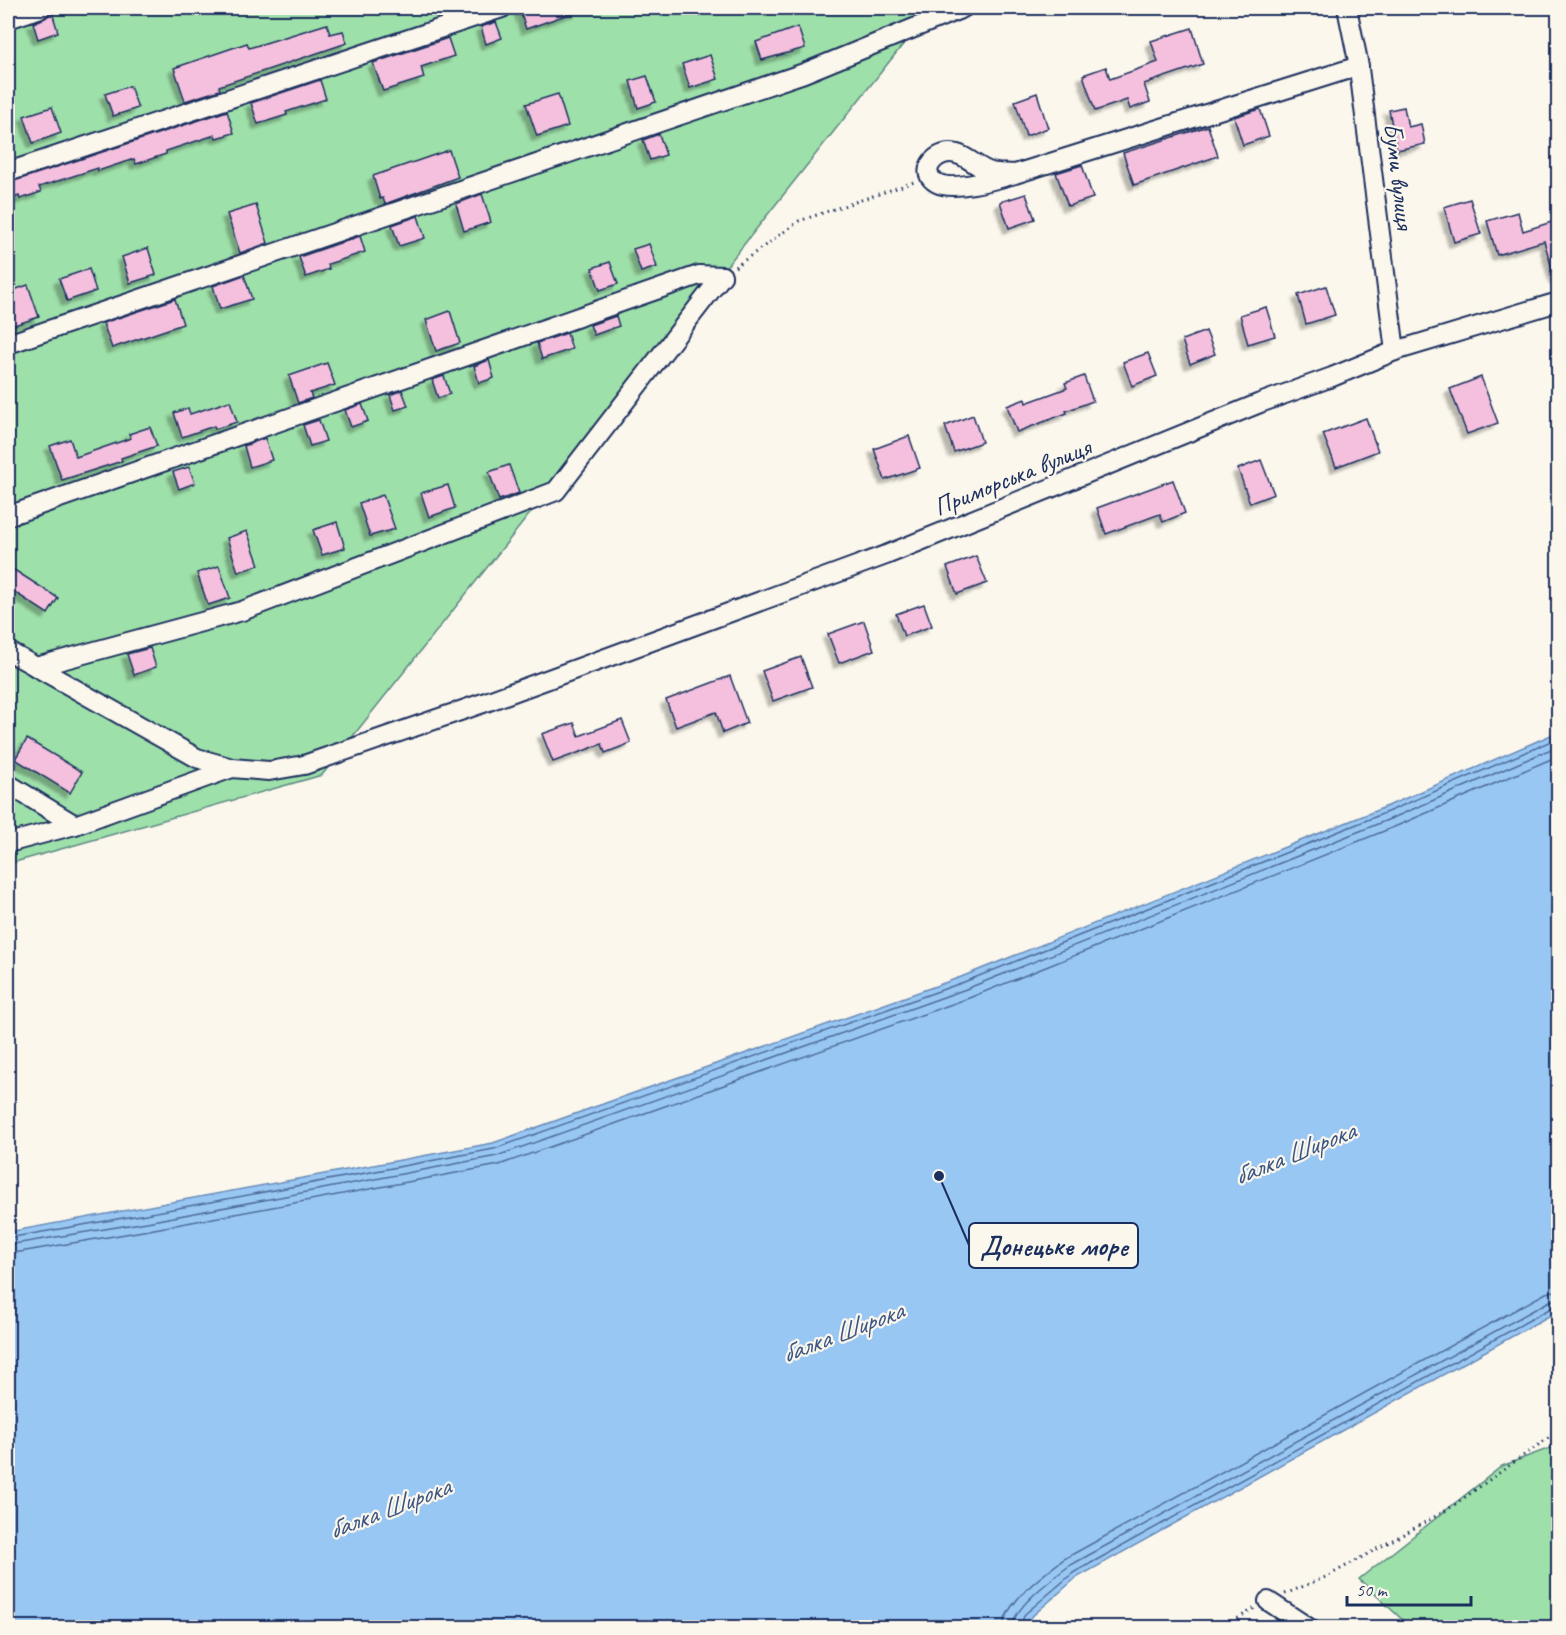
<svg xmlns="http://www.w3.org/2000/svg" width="1566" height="1635" font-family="Caveat,sans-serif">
  <defs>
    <filter id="shadow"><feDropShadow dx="-5" dy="5" stdDeviation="1.5" flood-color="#0004"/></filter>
  </defs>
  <rect width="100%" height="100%" fill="#fbf7ec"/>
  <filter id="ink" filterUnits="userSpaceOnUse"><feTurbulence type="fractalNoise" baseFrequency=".0167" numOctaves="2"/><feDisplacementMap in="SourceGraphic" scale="12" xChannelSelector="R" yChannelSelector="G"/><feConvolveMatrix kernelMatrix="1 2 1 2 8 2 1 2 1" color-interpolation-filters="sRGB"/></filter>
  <g filter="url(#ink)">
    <g fill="#9ee0a9" stroke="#5c8884" stroke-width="1.5">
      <polygon points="8,8 932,8 322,775 8,864"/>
      <polygon points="1558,1445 1558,1627 1410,1627 1359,1579 1502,1466"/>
    </g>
    <polygon fill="#99c7f4" stroke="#678ab8" stroke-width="1.5" points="1558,732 1558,1311 1076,1578 1029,1619 1024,1627 8,1627 8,1232 493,1143 961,977 1390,805"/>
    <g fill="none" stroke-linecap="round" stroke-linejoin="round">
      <g stroke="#4d6c9a" stroke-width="1.5">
        <polyline points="8,1238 146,1214 494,1149 964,982 1392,810 1558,738"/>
        <polyline points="8,1245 147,1222 497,1156 966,989 1395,817 1558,746"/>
        <polyline points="8,1254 149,1230 499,1165 969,998 1399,825 1558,756"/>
        <path d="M 1003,1628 C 1004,1603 1045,1573 1064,1559 L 1546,1293 L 1558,1290"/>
        <path d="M 1012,1628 C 1013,1607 1052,1579 1069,1566 L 1550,1301 L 1558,1299"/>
        <polyline points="1019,1628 1025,1614 1073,1573 1553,1307 1558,1306"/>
      </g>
    </g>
    <g fill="#f4c0dd" stroke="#1b2f5e" stroke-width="1.5" filter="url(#shadow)">
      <polygon points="519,8 579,8 580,10 526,29"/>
      <polygon points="52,12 58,32 38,39 33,23 45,18"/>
      <polygon points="496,22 502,38 486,44 481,27"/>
      <polygon points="327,24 330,34 343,31 347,43 219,86 220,90 185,101 174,68 247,43 249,48"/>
      <polygon points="798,27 805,48 762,60 756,42"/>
      <polygon points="1192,28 1203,64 1144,84 1150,102 1130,109 1127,100 1095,111 1083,75 1106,67 1110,79 1158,62 1151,41"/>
      <polygon points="448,38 454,56 421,67 424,78 383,91 373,63"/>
      <polygon points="710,55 718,79 690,88 682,64"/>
      <polygon points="647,76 656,102 638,108 630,81"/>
      <polygon points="320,80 326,99 286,112 287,115 258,124 251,103"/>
      <polygon points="130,86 138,108 113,116 105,94"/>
      <polygon points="1037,93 1048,128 1026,136 1015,101"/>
      <polygon points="558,94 568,126 537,136 526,104"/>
      <polygon points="52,107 61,133 33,143 24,116"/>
      <polygon points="1404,107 1408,127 1421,124 1425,144 1397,150 1389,110"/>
      <polygon points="1260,109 1269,136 1243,145 1234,117"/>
      <polygon points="227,111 234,133 216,138 215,135 166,151 166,154 136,164 134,159 98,171 98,168 39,187 41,192 20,199 19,196 8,200 8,183"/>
      <polygon points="1208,126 1218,156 1134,185 1123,153"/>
      <polygon points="659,134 666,155 650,160 643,140"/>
      <polygon points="449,150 458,177 385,204 383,198 380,199 373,176"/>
      <polygon points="1082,165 1093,198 1068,206 1056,173"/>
      <polygon points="482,194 491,222 464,231 456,204"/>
      <polygon points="1026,194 1035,219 1009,228 1000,202"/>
      <polygon points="1470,199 1481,234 1454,242 1444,207"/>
      <polygon points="256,205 268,243 240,253 227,214"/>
      <polygon points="1518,212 1523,231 1558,220 1558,278 1555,279 1544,241 1497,255 1487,221"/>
      <polygon points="418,216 425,238 399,246 392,225"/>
      <polygon points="360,236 365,252 328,264 329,269 306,277 299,257"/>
      <polygon points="649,244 657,267 641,272 633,249"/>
      <polygon points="148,248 156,275 130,283 122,257"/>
      <polygon points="610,262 618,284 600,290 592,268"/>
      <polygon points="89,269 96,291 67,301 59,279"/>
      <polygon points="244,275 252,299 220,309 213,286"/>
      <polygon points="28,285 39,317 8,327 8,292"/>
      <polygon points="1326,286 1335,315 1306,324 1298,295"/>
      <polygon points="175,299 183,324 112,348 103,323"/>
      <polygon points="1266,307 1275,336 1248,344 1240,315"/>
      <polygon points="450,311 460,343 436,351 426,320"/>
      <polygon points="616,316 619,326 594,335 590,325"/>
      <polygon points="1206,331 1215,354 1190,364 1182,340"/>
      <polygon points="567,333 572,349 542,359 537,343"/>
      <polygon points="1148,353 1157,376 1132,386 1123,362"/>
      <polygon points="489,360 494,378 479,383 474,366"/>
      <polygon points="327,363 335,385 310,393 312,398 298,403 289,376"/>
      <polygon points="444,376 450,394 438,398 432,380"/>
      <polygon points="1084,376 1093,401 1066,411 1067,413 1017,432 1007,406 1025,399 1026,403 1067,388 1065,383"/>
      <polygon points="1481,377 1498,423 1467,434 1450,389"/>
      <polygon points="402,390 408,406 395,410 390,395"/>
      <polygon points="230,401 237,422 215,429 214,426 182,437 174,413 188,408 190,414"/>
      <polygon points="362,404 368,421 351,427 345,410"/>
      <polygon points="973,415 982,442 954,452 945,426"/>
      <polygon points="1366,418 1378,451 1336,467 1323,434"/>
      <polygon points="319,420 326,441 310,446 303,425"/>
      <polygon points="150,427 157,446 121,458 122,461 62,480 50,446 70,439 76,457 131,438 129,434"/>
      <polygon points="909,436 920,468 885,480 874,449"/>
      <polygon points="265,438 272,460 250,467 244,446"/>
      <polygon points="1261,460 1274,494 1250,503 1238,469"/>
      <polygon points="509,465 519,493 499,500 489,472"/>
      <polygon points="189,467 195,483 179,489 173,472"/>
      <polygon points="1173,480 1185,513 1163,522 1160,514 1106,534 1097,508"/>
      <polygon points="448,485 455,508 429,517 421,493"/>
      <polygon points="383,495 395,529 370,536 359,503"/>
      <polygon points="337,522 345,548 322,555 313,530"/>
      <polygon points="247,531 259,565 238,572 227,538"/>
      <polygon points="976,556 987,583 957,594 947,567"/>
      <polygon points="8,566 58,598 48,614 8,588"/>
      <polygon points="219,566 230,598 208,605 197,573"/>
      <polygon points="924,604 932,626 904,636 896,614"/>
      <polygon points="864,621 874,650 839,663 828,634"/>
      <polygon points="150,648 156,667 134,675 127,654"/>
      <polygon points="801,657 812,687 773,701 762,671"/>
      <polygon points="730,676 747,723 723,733 716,712 676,727 666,700"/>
      <polygon points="622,720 631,743 605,753 602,744 553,762 542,734 574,723 579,736"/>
      <polygon points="27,739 82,772 70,793 15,759"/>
    </g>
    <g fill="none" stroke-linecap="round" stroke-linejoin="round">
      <g stroke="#1b2f5e" stroke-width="22">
        <g id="minor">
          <polyline points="1347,8 1358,61 1395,351"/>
          <polyline points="8,19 41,8"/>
          <polyline points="8,172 502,8"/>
          <path d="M 1015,174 C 1007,173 998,174 991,172 C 976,168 966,153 950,153 C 934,153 918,173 937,183 C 954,192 997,179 1015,174 L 1359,66"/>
          <polyline points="8,344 804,73 963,8"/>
          <polyline points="8,516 699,275 722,276"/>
          <polyline points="8,651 197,758 232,768 269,771 304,765 486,702 886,555 1260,403 1332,377 1395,351 1558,302"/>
          <polyline points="36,667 242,611 556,491 722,276"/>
          <polyline points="8,784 75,825"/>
          <polyline points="8,843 75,825 232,768"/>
          <polyline points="1268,1601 1309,1628"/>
        </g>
      </g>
      <g stroke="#1b2f5e" stroke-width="3" stroke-dasharray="1.5 4.5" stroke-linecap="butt">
        <polyline points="735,267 799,221 914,182"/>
        <polyline points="1285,1594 1328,1576 1447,1510 1558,1431"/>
        <polyline points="1222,1628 1255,1608"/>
      </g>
      <use href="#minor" stroke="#fbf7ec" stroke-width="18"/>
    </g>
  </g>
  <g text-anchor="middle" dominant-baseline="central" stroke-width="4.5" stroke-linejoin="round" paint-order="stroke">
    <g font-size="26" fill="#1b2f5e" stroke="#fbf7ec">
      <text transform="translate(1399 176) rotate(83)">Буми вулиця</text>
      <text transform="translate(1012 477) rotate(-22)">Приморська вулиця</text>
    </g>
    <g font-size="27" font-style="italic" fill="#3a5584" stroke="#fbf7ec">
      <text transform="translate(1294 1153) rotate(-22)">балка Широка</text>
      <text transform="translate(842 1332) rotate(-21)">балка Широка</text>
      <text transform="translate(389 1508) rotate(-21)">балка Широка</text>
    </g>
  </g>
  <path fill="none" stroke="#1b2f5e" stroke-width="2" d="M939 1176L969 1245"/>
  <circle fill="#1b2f5e" stroke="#fbf7ec" stroke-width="2" cx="939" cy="1176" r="6"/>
  <rect fill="#fbf7ec" stroke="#1b2f5e" stroke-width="2" x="969" y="1223" width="169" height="45" rx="6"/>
  <g font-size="27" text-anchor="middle" font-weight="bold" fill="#1b2f5e">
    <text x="1054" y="1255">Донецьке море</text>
  </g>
  <rect width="1566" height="1635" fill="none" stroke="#fbf7ec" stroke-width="30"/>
  <rect x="15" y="15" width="1536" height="1605" fill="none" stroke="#1b2f5e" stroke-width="2" filter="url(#ink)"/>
  <path d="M1347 1596v9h124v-9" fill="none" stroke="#1b2f5e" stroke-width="3"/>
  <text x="1356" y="1596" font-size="18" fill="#1b2f5e" stroke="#fbf7ec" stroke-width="4.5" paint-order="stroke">50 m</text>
</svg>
